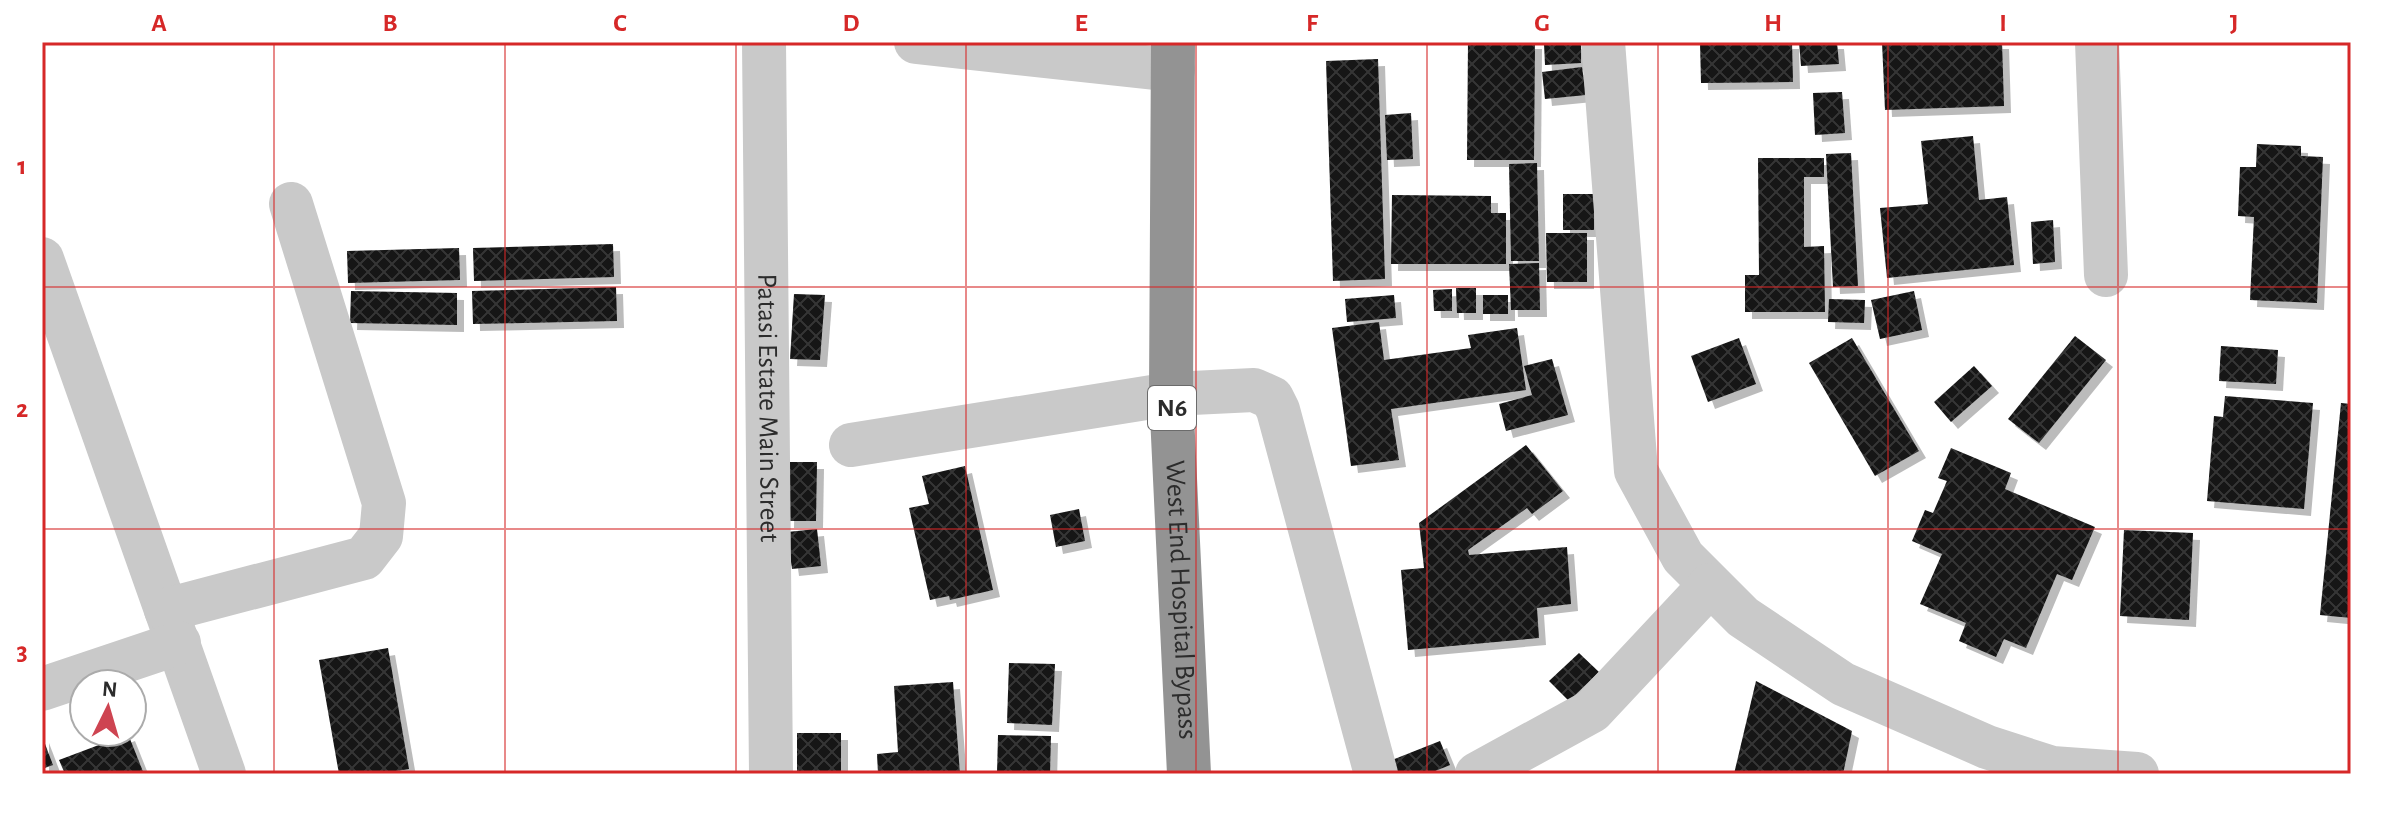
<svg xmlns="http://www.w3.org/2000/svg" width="2393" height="816" font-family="'Alegreya Sans',sans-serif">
  <defs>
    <pattern id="building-cross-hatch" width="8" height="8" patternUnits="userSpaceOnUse" patternTransform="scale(2)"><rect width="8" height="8" fill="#131313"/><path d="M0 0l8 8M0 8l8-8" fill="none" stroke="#363636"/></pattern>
    <filter id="shadow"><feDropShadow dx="7" dy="7" stdDeviation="0" flood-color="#0004"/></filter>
  </defs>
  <rect width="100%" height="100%" fill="#fff"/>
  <g fill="url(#building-cross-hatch)" filter="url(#shadow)">
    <polygon points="1468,42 1535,42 1534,160 1467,160"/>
    <polygon points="1581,42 1581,63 1545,65 1544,43"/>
    <polygon points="1700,42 1792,42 1793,82 1701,83"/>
    <polygon points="1799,42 1837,42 1839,64 1801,66"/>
    <polygon points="1882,42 2002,42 2004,106 1885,110"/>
    <polygon points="1378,59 1385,279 1333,281 1326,61"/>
    <polygon points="1582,67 1586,95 1545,99 1542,72"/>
    <polygon points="1842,92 1845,133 1815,135 1813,93"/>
    <polygon points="1411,113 1413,159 1387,160 1385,115"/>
    <polygon points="1973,136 1979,200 2007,197 2014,265 1887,278 1880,208 1928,204 1921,141"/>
    <polygon points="2257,144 2301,146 2301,156 2323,157 2317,303 2250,300 2254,217 2238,216 2240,167 2256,167"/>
    <polygon points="1851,153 1858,286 1833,287 1826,154"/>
    <polygon points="1758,158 1824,158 1824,177 1804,177 1804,247 1824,246 1825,312 1745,312 1745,275 1759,275"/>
    <polygon points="1537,163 1539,261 1511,261 1509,164"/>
    <rect x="1563" y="194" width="31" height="36"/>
    <polygon points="1392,195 1491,196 1491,213 1506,213 1506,264 1391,264"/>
    <polygon points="2053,220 2055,262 2033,264 2031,222"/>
    <polygon points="1546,233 1587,233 1587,282 1547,282"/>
    <polygon points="613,244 614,277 474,281 473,248"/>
    <polygon points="459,248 460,280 348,283 347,251"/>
    <polygon points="1539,263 1540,310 1511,310 1509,264"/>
    <polygon points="616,287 617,321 473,324 472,291"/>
    <polygon points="1456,288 1476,288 1476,313 1457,313"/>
    <polygon points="1452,289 1452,311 1434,311 1433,290"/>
    <polygon points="351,291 457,293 457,325 350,323"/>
    <polygon points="1914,291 1922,330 1880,339 1871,300"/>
    <polygon points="794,294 825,295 820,360 790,359"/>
    <polygon points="1394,295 1396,318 1347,322 1345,299"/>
    <rect x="1483" y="295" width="25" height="19"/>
    <polygon points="1829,299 1865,300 1864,323 1828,322"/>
    <polygon points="1379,322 1384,360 1471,348 1468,335 1517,328 1526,390 1391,409 1399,460 1351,466 1332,328"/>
    <polygon points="2075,336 2106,360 2039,443 2008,419"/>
    <polygon points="1739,338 1756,384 1708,402 1691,356"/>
    <polygon points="1852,338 1919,451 1875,476 1809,363"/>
    <polygon points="2221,346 2278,350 2276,384 2219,381"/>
    <polygon points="1552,359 1568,415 1506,431 1499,404 1532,395 1524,366"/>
    <polygon points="1974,366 1992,386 1951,422 1934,402"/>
    <polygon points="2225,396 2313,403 2304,509 2207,501 2214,416 2223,417"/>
    <polygon points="2341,403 2351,404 2351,618 2320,615"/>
    <polygon points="1526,445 1563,491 1532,514 1527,508 1468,550 1469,555 1567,547 1571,604 1537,608 1539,638 1408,650 1401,570 1424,568 1419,523"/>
    <polygon points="1951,448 2011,473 2005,489 2095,527 2072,580 2057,574 2026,648 2004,639 1996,657 1959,641 1966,623 1920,604 1942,554 1912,541 1925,510 1933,513 1947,481 1938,478"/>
    <polygon points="788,462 817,462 816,521 787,521"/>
    <polygon points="965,466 993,590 950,600 949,596 930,600 909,508 929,504 922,476"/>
    <polygon points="1079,509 1085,541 1056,547 1050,515"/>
    <polygon points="817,529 821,566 792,569 787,532"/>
    <polygon points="2124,530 2193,533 2189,620 2120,616"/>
    <polygon points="388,648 409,769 378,774 339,774 319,660"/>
    <polygon points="1579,653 1599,672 1569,701 1549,681"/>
    <polygon points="1009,663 1055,664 1052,725 1007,723"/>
    <polygon points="1756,681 1852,731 1843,774 1734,774"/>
    <polygon points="953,682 960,774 878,774 877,754 898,752 894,686"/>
    <rect x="797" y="733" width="44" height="40"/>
    <polygon points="128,734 144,774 65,774 59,760"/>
    <polygon points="998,735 1051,736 1050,774 997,774"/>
    <polygon points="42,736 53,765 42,769"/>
    <polygon points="1440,741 1450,765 1428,774 1397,774 1392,760"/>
  </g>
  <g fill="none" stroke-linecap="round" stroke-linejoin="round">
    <g stroke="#c9c9c9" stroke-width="44">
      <path id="s1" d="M 764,42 L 771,774"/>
      <polyline points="916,42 1173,70"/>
      <polyline points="1603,42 1636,471 1683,557 1743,617 1843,684 1987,747 2052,768 2137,774"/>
      <polyline points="2097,42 2106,275"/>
      <polyline points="42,259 224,774"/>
      <polyline points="851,445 1171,394 1254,390 1272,398 1278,410 1376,774"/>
      <polyline points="166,610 364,558 381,536 384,503 291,204"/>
      <polyline points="42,689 179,643"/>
      <polyline points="1477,774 1592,711 1710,585"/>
    </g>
    <path stroke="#939393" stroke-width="44" id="s2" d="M 1173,42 L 1171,394 L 1189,774"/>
  </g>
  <path fill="none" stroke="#d62828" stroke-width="2" stroke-opacity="0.55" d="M 274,42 L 274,774M 505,42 L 505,774M 736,42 L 736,774M 966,42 L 966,774M 1196,42 L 1196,774M 1427,42 L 1427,774M 1658,42 L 1658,774M 1888,42 L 1888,774M 2118,42 L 2118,774M 42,287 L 2351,287M 42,529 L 2351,529"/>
  <g text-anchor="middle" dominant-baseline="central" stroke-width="8" stroke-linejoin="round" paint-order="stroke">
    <rect fill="#fff" stroke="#6b6b6b" stroke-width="2" x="1148" y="386" width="48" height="44" rx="6"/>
    <g font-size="26" font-weight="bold" fill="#2c2c2c">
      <text x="1172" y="408">N6</text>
    </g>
    <g font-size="28" fill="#2c2c2c" stroke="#fff">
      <text stroke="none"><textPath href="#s1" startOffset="366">Patasi Estate Main Street</textPath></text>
      <text stroke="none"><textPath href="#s2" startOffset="558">West End Hospital Bypass</textPath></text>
    </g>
  </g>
  <rect width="2393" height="816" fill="none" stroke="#ffffff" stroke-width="88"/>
  <g transform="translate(108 708) rotate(5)"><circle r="38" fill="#ffffff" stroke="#ababab" stroke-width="2"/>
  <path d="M0-6L14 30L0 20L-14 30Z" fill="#ce4451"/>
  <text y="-12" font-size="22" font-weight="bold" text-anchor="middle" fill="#2c2c2c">N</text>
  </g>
  <rect x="44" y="44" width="2305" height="728" fill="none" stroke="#d62828" stroke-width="3"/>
  <g font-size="26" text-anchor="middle" font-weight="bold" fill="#d62828">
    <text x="159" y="31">A</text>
    <text x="390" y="31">B</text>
    <text x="620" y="31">C</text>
    <text x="851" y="31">D</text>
    <text x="1081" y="31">E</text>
    <text x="1312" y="31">F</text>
    <text x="1542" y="31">G</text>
    <text x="1773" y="31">H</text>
    <text x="2003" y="31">I</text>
    <text x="2234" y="31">J</text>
    <text x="22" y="174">1</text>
    <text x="22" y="417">2</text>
    <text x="22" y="660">3</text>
  </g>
</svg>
